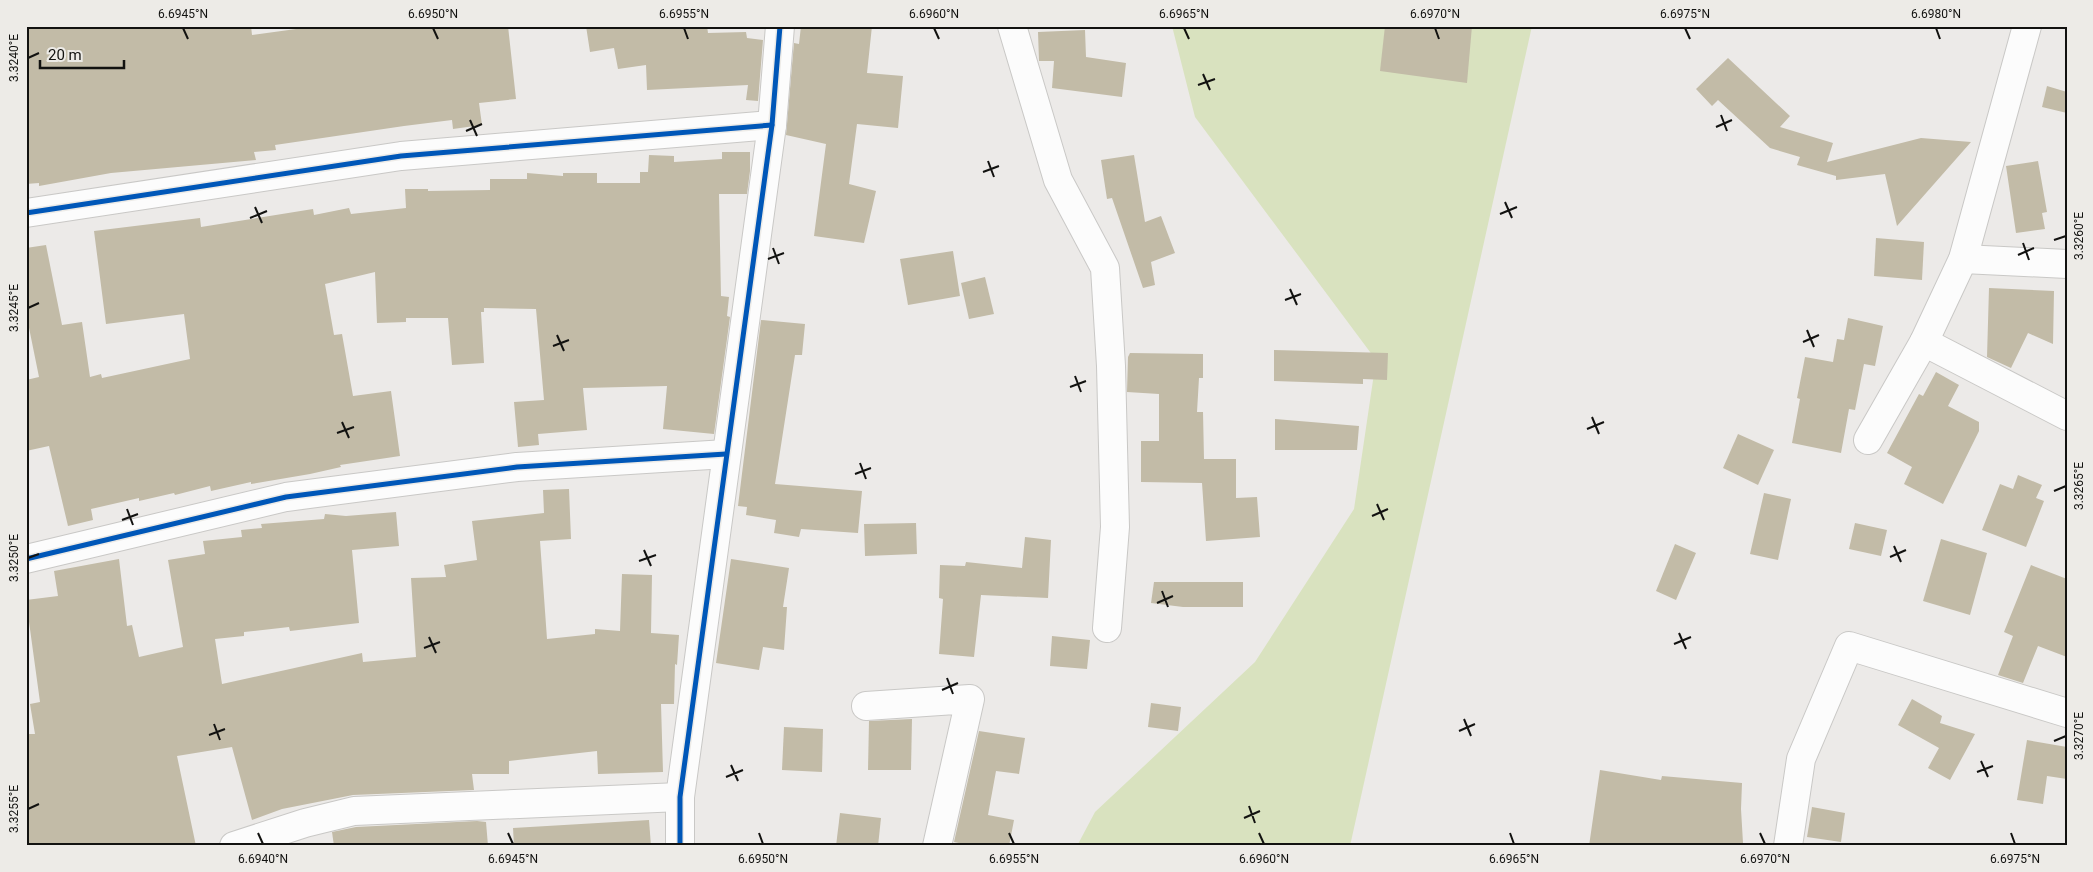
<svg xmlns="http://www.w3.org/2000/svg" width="2093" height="872" font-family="Roboto,sans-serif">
  <rect width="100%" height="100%" fill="#eceae8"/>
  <polygon fill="#d9e2bf" points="1172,26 1532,26 1350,846 1077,846 1095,812 1255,662 1354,509 1376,360 1195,117"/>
  <g fill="#c2bba7">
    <polygon points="26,26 251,26 252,35 296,29 296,26 508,26 516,99 479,103 482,125 453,129 452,120 404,126 275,145 276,150 254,152 256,160 111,173 39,186 39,183 26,184"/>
    <polygon points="586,26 707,26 708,33 746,32 747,38 763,40 758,101 746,100 748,85 647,90 646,65 618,69 614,48 590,52"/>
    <polygon points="801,26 872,26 867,73 903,76 898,128 857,124 849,184 876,191 864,243 814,236 826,144 786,135 794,43 799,44"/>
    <polygon points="1385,26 1472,26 1467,83 1380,71"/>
    <polygon points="1085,30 1086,57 1126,63 1122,97 1052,88 1054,61 1039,61 1038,32"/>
    <polygon points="1728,58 1790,116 1780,127 1833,143 1827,162 1921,138 1971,142 1897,226 1885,174 1836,180 1836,176 1797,165 1800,157 1770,148 1718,100 1712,106 1696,89"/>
    <polygon points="2047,86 2067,92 2067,113 2042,107"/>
    <polygon points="722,152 750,152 750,171 747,194 719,194 721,296 729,297 727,316 730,317 714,434 663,429 667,386 583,388 587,430 538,434 539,445 518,447 514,402 544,400 536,309 484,308 484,312 481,312 484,363 452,365 448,318 406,318 406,322 377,323 375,272 325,284 334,335 342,334 353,396 391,391 400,456 340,465 341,467 310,474 251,484 251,482 211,491 210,486 175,495 174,493 139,501 139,498 91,509 93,520 68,526 49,446 26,451 26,380 39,377 26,313 26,248 46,245 62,325 82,322 90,377 101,374 102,378 190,359 184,314 106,324 94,231 200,218 201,227 313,209 314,215 349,208 351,214 406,208 405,189 428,189 428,191 490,190 490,179 527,179 527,173 563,176 563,173 597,173 597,183 640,183 640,172 648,172 649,155 674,156 674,162 722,159"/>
    <polygon points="1134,155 1145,222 1161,216 1175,253 1151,262 1155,285 1143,288 1112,198 1107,199 1101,160"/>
    <polygon points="2038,161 2047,212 2042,213 2045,229 2016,233 2006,166"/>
    <polygon points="1876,238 1924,242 1922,280 1874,276"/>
    <polygon points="953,251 960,296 908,305 900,259"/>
    <polygon points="985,277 994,314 969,319 961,283"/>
    <polygon points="1989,288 2054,291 2053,344 2028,333 2011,368 1987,357"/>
    <polygon points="1848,318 1883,326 1875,366 1864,364 1855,410 1849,409 1841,453 1792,443 1800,399 1797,398 1805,357 1833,362 1837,339 1844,340"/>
    <polygon points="761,320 805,324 802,355 795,355 775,484 862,491 858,533 801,529 799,537 774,533 776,520 746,515 747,507 738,506"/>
    <polygon points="1274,350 1388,353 1387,380 1363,379 1363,384 1274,381"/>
    <polygon points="1130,353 1203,354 1203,378 1199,378 1197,412 1203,412 1204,459 1236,459 1236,498 1257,497 1260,537 1206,541 1202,483 1141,482 1141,441 1159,441 1159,394 1127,392 1128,357"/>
    <polygon points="1936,372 1959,385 1948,406 1979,422 1979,431 1943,504 1904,484 1912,467 1887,453 1919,394 1923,396"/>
    <polygon points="1275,419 1359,426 1357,450 1275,450"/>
    <polygon points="1738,434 1774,450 1758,485 1723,468"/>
    <polygon points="2018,475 2042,485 2036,498 2044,501 2026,547 1982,530 2000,484 2013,489"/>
    <polygon points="569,489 571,539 540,541 547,639 595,634 595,629 620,631 622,574 652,575 651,633 679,635 677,665 675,664 674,704 661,704 663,772 598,774 597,751 509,761 509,774 472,774 474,790 353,795 282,809 252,820 232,747 177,756 196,846 26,846 26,734 35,734 30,704 40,702 26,600 58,596 54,571 119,559 127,626 132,625 139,657 183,647 168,560 205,554 203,541 242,537 241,530 262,528 261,524 324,519 325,514 346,516 396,512 399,546 352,550 359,623 290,631 289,627 244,632 244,636 215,639 222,684 362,653 363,662 416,657 411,578 446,577 444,565 477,560 472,521 544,513 543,490"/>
    <polygon points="1764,493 1791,499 1778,560 1750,554"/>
    <polygon points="916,523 917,554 865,556 864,524"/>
    <polygon points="1855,523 1887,530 1881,556 1849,549"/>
    <polygon points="1025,537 1051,540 1048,598 981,595 974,657 939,654 943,599 939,598 940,565 965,566 966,562 1022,568"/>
    <polygon points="1941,539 1987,553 1970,615 1923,601"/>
    <polygon points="1675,544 1696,553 1676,600 1656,591"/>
    <polygon points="731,559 789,568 783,607 787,607 784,650 763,647 759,670 716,663"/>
    <polygon points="2031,565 2067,579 2067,657 2038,646 2023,683 1998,675 2013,636 2004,632"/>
    <polygon points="1154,582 1243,582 1243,607 1183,607 1151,603"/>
    <polygon points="1052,636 1090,640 1087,669 1050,666"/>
    <polygon points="1912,699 1942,716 1940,723 1975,734 1950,780 1928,768 1939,748 1898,725"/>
    <polygon points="1151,703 1181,707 1178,731 1148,727"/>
    <polygon points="912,719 911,770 868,770 869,721"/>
    <polygon points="784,727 823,729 822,772 782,770"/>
    <polygon points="979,731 1025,738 1019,774 996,771 988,815 1014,820 1009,846 973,846 954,842"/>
    <polygon points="2027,740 2067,747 2067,779 2047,776 2043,804 2017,800"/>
    <polygon points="1600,770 1661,780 1662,776 1742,783 1741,809 1743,843 1696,846 1589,846"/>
    <polygon points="1812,807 1845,813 1841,842 1807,837"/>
    <polygon points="840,813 881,818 878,846 836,846"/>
    <polygon points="649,820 651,846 514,846 513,828"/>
    <polygon points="477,821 486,822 488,846 334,846 332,832 356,827"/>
  </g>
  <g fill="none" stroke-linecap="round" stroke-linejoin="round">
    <g stroke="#c9c8c6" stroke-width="30">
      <g id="minor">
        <polyline points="1012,26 1058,180 1105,268 1111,366 1115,527 1107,628"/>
        <polyline points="26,213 401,156 772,125"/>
        <polyline points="1963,259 2067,264"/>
        <polyline points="1924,342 2067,416"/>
        <polyline points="1868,440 1924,342 1963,259 2027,26"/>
        <polyline points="26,559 286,497 517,467 726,454"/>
        <polyline points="866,706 970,699 937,846"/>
        <polyline points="234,846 305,823 354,811 680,797"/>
        <polyline points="680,846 680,797 772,125 780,26"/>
        <polyline points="1788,846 1801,759 1849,646 2067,713"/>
      </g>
    </g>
    <use href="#minor" stroke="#fcfcfc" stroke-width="28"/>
    <g stroke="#edebe7" stroke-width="8">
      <g id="cycleway">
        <polyline points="26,213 401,156 772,125"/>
        <polyline points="26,559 286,497 517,467 726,454"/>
        <polyline points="680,846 680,797 772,125 780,26"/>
      </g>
    </g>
    <use href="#cycleway" stroke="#0057b8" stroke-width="5"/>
  </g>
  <path fill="none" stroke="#121210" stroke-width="2" d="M 183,28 L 188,39M 433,28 L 438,39M 684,28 L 688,39M 934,28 L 939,39M 1184,28 L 1189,39M 1435,28 L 1439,39M 1685,28 L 1690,39M 1936,28 L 1940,39M 28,58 L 39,53M 1203,74 L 1210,90M 1198,85 L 1215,79M 1721,115 L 1727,131M 470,120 L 477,136M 1716,127 L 1732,120M 466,131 L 482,124M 988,161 L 994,177M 983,172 L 999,166M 1505,202 L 1512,218M 255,207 L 262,223M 1500,214 L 1517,207M 250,218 L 267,211M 2054,240 L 2066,236M 2023,243 L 2029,260M 773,248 L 779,264M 2018,255 L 2034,248M 768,259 L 784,253M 1290,289 L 1297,305M 1285,300 L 1301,294M 28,308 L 39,303M 1807,330 L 1814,347M 557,335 L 564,351M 1803,342 L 1819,335M 553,346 L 569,340M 1075,376 L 1081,392M 1070,387 L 1086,381M 1592,417 L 1599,434M 342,422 L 349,438M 1587,429 L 1604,422M 337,433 L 354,427M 860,463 L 866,479M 855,474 L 871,468M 2054,491 L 2066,486M 1377,504 L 1384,520M 127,509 L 133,525M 1372,516 L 1388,509M 122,520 L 138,514M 1894,546 L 1901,562M 644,550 L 651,566M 1890,557 L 1906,550M 28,558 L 39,554M 639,561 L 656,555M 1162,591 L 1168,607M 1157,603 L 1173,596M 1679,633 L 1686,649M 429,637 L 436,653M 1674,644 L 1691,637M 424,648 L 440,642M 947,678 L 953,694M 942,690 L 958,683M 1464,719 L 1471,736M 214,724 L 220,740M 1459,731 L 1475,724M 209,735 L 225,729M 2054,741 L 2066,736M 1981,761 L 1988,777M 731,765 L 738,781M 1977,772 L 1993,766M 726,777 L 743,770M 1249,806 L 1255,823M 28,809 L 39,804M 1244,818 L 1260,811M 258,833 L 263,844M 508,833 L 513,844M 759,833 L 763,844M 1009,833 L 1014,844M 1259,833 L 1264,844M 1510,833 L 1514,844M 1760,833 L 1765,844M 2011,833 L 2015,844"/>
  <rect width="2093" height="872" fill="none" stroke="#edebe7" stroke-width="55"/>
  <path d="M40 60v8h84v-8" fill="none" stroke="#121210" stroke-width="2.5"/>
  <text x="48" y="60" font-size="15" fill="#121210" stroke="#edebe7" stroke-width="4" paint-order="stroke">20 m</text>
  <rect x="28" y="28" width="2038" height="816" fill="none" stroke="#121210" stroke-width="2"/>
  <g font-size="12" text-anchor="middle" fill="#121210">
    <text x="183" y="18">6.6945°N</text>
    <text x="433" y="18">6.6950°N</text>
    <text x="684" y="18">6.6955°N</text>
    <text x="934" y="18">6.6960°N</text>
    <text x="1184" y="18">6.6965°N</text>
    <text x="1435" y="18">6.6970°N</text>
    <text x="1685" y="18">6.6975°N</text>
    <text x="1936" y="18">6.6980°N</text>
    <text transform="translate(14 58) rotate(-90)" y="4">3.3240°E</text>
    <text transform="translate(2079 236) rotate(-90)" y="4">3.3260°E</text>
    <text transform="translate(14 308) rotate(-90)" y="4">3.3245°E</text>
    <text transform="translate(2079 486) rotate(-90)" y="4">3.3265°E</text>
    <text transform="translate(14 558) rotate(-90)" y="4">3.3250°E</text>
    <text transform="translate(2079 736) rotate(-90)" y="4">3.3270°E</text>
    <text transform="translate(14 809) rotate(-90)" y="4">3.3255°E</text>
    <text x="263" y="863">6.6940°N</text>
    <text x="513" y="863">6.6945°N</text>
    <text x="763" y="863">6.6950°N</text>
    <text x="1014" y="863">6.6955°N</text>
    <text x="1264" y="863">6.6960°N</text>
    <text x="1514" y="863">6.6965°N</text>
    <text x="1765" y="863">6.6970°N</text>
    <text x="2015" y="863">6.6975°N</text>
  </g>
</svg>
